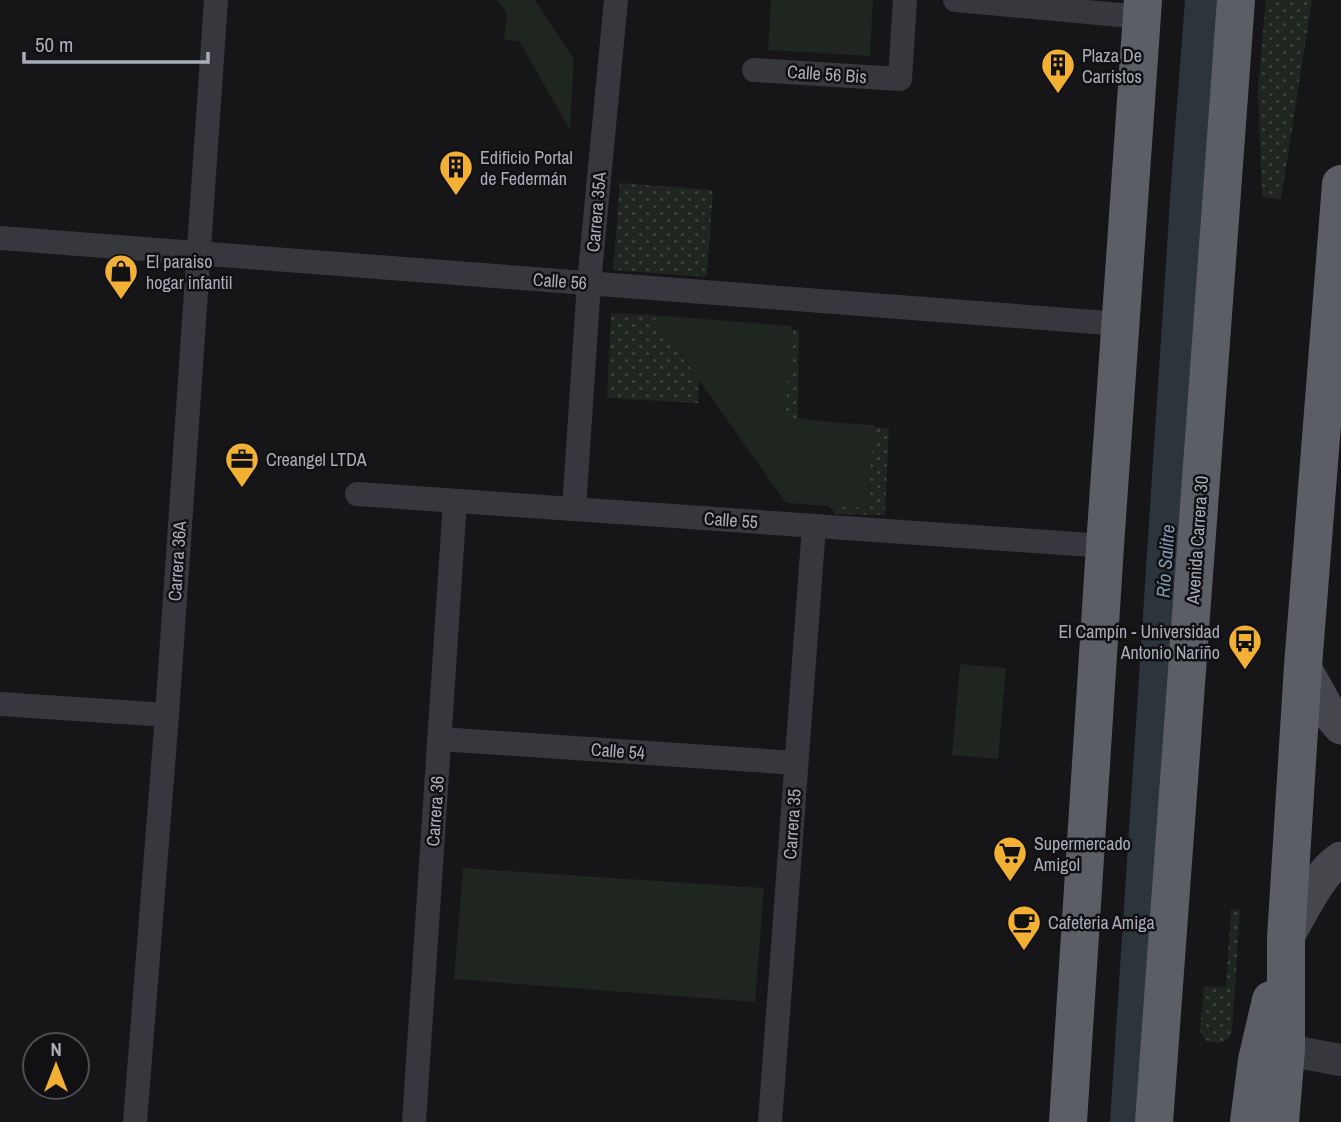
<svg xmlns="http://www.w3.org/2000/svg" width="1341" height="1122" font-family="'Archivo Narrow',sans-serif">
  <defs>
    <pattern id="grass-dots" width="8" height="8" patternUnits="userSpaceOnUse" patternTransform="scale(1.75)"><rect width="8" height="8" fill="#1e261f"/><path d="M2 2h.1M6 6h.1" fill="none" stroke="#3c433d" stroke-width="1.8" stroke-linecap="round"/></pattern>
  </defs>
  <rect width="100%" height="100%" fill="#161618"/>
  <g fill="url(#grass-dots)">
    <polygon points="1266,0 1312,0 1281,199 1262,197 1258,87"/>
    <polygon points="620,183 713,190 707,277 613,270"/>
    <polygon points="611,313 653,315 699,380 698,403 607,398"/>
    <polygon points="685,321 799,330 798,418 889,429 885,515 836,514"/>
    <path d="M 1231,909 L 1240,910 L 1232,1032 C 1227,1045 1215,1045 1204,1039 L 1200,1030 L 1204,986 L 1226,987 Z"/>
  </g>
  <g fill="#1e261f">
    <polygon points="496,0 535,0 574,59 570,130 519,41 504,40 507,13"/>
    <polygon points="771,0 873,0 870,56 768,50"/>
    <polygon points="653,315 792,326 785,420 874,425 867,508 786,503"/>
    <polygon points="960,664 1006,668 998,759 952,755"/>
    <polygon points="463,868 764,888 755,1002 454,979"/>
  </g>
  <polygon fill="#2c353c" points="1185,0 1233,0 1148,1122 1110,1122 1172,170"/>
  <g fill="none" stroke-linecap="round" stroke-linejoin="round">
    <g stroke="#37383d" stroke-width="24">
      <polyline points="955,0 1142,17"/>
      <polyline points="754,70 900,79 905,0"/>
      <polyline points="0,238 1121,324"/>
      <polyline points="357,494 1105,546"/>
      <polyline points="574,509 589,283 616,0"/>
      <polyline points="0,704 167,715"/>
      <polyline points="440,739 796,763"/>
      <polyline points="135,1122 167,715 216,0"/>
      <polyline points="414,1122 455,501"/>
      <polyline points="770,1122 814,526"/>
    </g>
    <polyline stroke="#37383d" stroke-width="32" points="1286,1050 1341,1060"/>
    <g stroke="#45474d" stroke-width="35">
      <polyline points="1303,666 1329,713 1341,727"/>
      <path d="M 1286,938 C 1300,915 1318,873 1341,859"/>
    </g>
    <g stroke="#5b5e65" stroke-width="38">
      <polyline points="1068,1122 1105,546 1143,0"/>
      <polyline points="1154,1122 1236,0"/>
      <polyline points="1249,1122 1257,1060 1271,1000"/>
      <polyline points="1280,1122 1286,1050 1286,938 1303,666 1341,184"/>
    </g>
  </g>
  <defs>
    <g id="building-pin" transform="scale(1.75)"><path d="M0 17L-7.5 6A9.5 9.5 0 1 1 7.5 6Z" fill="#f2b134" stroke="#111113"/><path d="M-4-6H4V6H1V3H-1V6H-4ZM-2.5-4.3h1.7v1.8h-1.7ZM.8-4.3h1.7v1.8H.8ZM-2.5-1h1.7V.8h-1.7ZM.8-1h1.7V.8H.8Z" fill="#111"/></g>
    <g id="shop-pin" transform="scale(1.75)"><path d="M0 17L-7.5 6A9.5 9.5 0 1 1 7.5 6Z" fill="#f2b134" stroke="#111113"/><path d="M-5-2.5h2.3a2.7 3.5 0 0 1 5.4 0H5L5.5 6h-11ZM-1.5-2.5h3a1.5 2.3 0 0 0-3 0Z" fill="#111"/></g>
    <g id="office-pin" transform="scale(1.75)"><path d="M0 17L-7.5 6A9.5 9.5 0 1 1 7.5 6Z" fill="#f2b134" stroke="#111113"/><path d="M-6-3h4V-5.5h4V-3h4V5H-6ZM-1-4.5V-3h2v-1.5ZM-6 0V1H6V0Z" fill="#111"/></g>
    <g id="bus-pin" transform="scale(1.75)"><path d="M0 17L-7.5 6A9.5 9.5 0 1 1 7.5 6Z" fill="#f2b134" stroke="#111113"/><path d="M-5-6H5V4H4V6H2V4H-2V6H-4V4H-5ZM-3.5-4V0h7V-4ZM-3.5 1.2v1.5H-2V1.2ZM2 1.2v1.5H3.5V1.2Z" fill="#111"/></g>
    <g id="supermarket-pin" transform="scale(1.75)"><path d="M0 17L-7.5 6A9.5 9.5 0 1 1 7.5 6Z" fill="#f2b134" stroke="#111113"/><path d="M-6-5.5h2.5l.6 2H6L4.5 2H-2.5L-4.4-4H-6ZM-1.5 3.2a1.3 1.3 0 1 0 .1 0ZM3 3.2a1.3 1.3 0 1 0 .1 0Z" fill="#111"/></g>
    <g id="cafe-pin" transform="scale(1.75)"><path d="M0 17L-7.5 6A9.5 9.5 0 1 1 7.5 6Z" fill="#f2b134" stroke="#111113"/><path d="M-5.5-4.5H6V0H3Q3 3.5 0 3.5H-2.5Q-5.5 3.5-5.5 0ZM3-3.2v2h1.7v-2ZM-6 4.5H4V6H-6Z" fill="#111"/></g>
  </defs>
  <g fill-rule="evenodd">
    <use href="#building-pin" x="1058" y="65"/>
    <use href="#building-pin" x="456" y="167"/>
    <use href="#shop-pin" x="121" y="271"/>
    <use href="#office-pin" x="242" y="459"/>
    <use href="#bus-pin" x="1245" y="641"/>
    <use href="#supermarket-pin" x="1010" y="853"/>
    <use href="#cafe-pin" x="1024" y="922"/>
  </g>
  <g text-anchor="middle" dominant-baseline="central" stroke-width="5" stroke-linejoin="round" paint-order="stroke">
    <g font-size="18" fill="#a8adb8" stroke="#111113" text-anchor="start">
      <text x="1082" y="55">Plaza De<tspan x="1082" dy="21">Carristos</tspan></text>
      <text x="480" y="157">Edificio Portal<tspan x="480" dy="21">de Federmán</tspan></text>
      <text x="146" y="261">El paraiso<tspan x="146" dy="21">hogar infantil</tspan></text>
      <text x="266" y="459">Creangel LTDA</text>
      <text x="1220" y="631" text-anchor="end">El Campín - Universidad<tspan x="1220" dy="21">Antonio Nariño</tspan></text>
      <text x="1034" y="843">Supermercado<tspan x="1034" dy="21">Amigol</tspan></text>
      <text x="1048" y="922">Cafeteria Amiga</text>
    </g>
    <g font-size="18" fill="#a8adb8" stroke="#111113">
      <text transform="translate(827 74) rotate(4)">Calle 56 Bis</text>
      <text transform="translate(596 212) rotate(-85)">Carrera 35A</text>
      <text transform="translate(560 281) rotate(4)">Calle 56</text>
      <text transform="translate(731 520) rotate(4)">Calle 55</text>
      <text transform="translate(1197 540) rotate(-86)">Avenida Carrera 30</text>
      <text transform="translate(177 561) rotate(-86)">Carrera 36A</text>
      <text transform="translate(618 751) rotate(4)">Calle 54</text>
      <text transform="translate(435 811) rotate(-86)">Carrera 36</text>
      <text transform="translate(792 824) rotate(-86)">Carrera 35</text>
    </g>
    <g font-size="19" font-style="italic" fill="#7f9bb3" stroke="#111113">
      <text transform="translate(1165 561) rotate(-86)">Río Salitre</text>
    </g>
  </g>
  <g transform="translate(56 1066)"><circle r="33" fill="#111113" stroke="#4d4f55" stroke-width="2"/>
  <path d="M0-5L12 26L0 18L-12 26Z" fill="#f2b134"/>
  <text y="-10" font-size="19" font-weight="bold" text-anchor="middle" fill="#a8adb8">N</text>
  </g>
  <path d="M24 52v10h184v-10" fill="none" stroke="#a8adb8" stroke-width="3.5"/>
  <text x="35" y="52" font-size="21" fill="#a8adb8" stroke="#111113" stroke-width="5" paint-order="stroke">50 m</text>
</svg>
